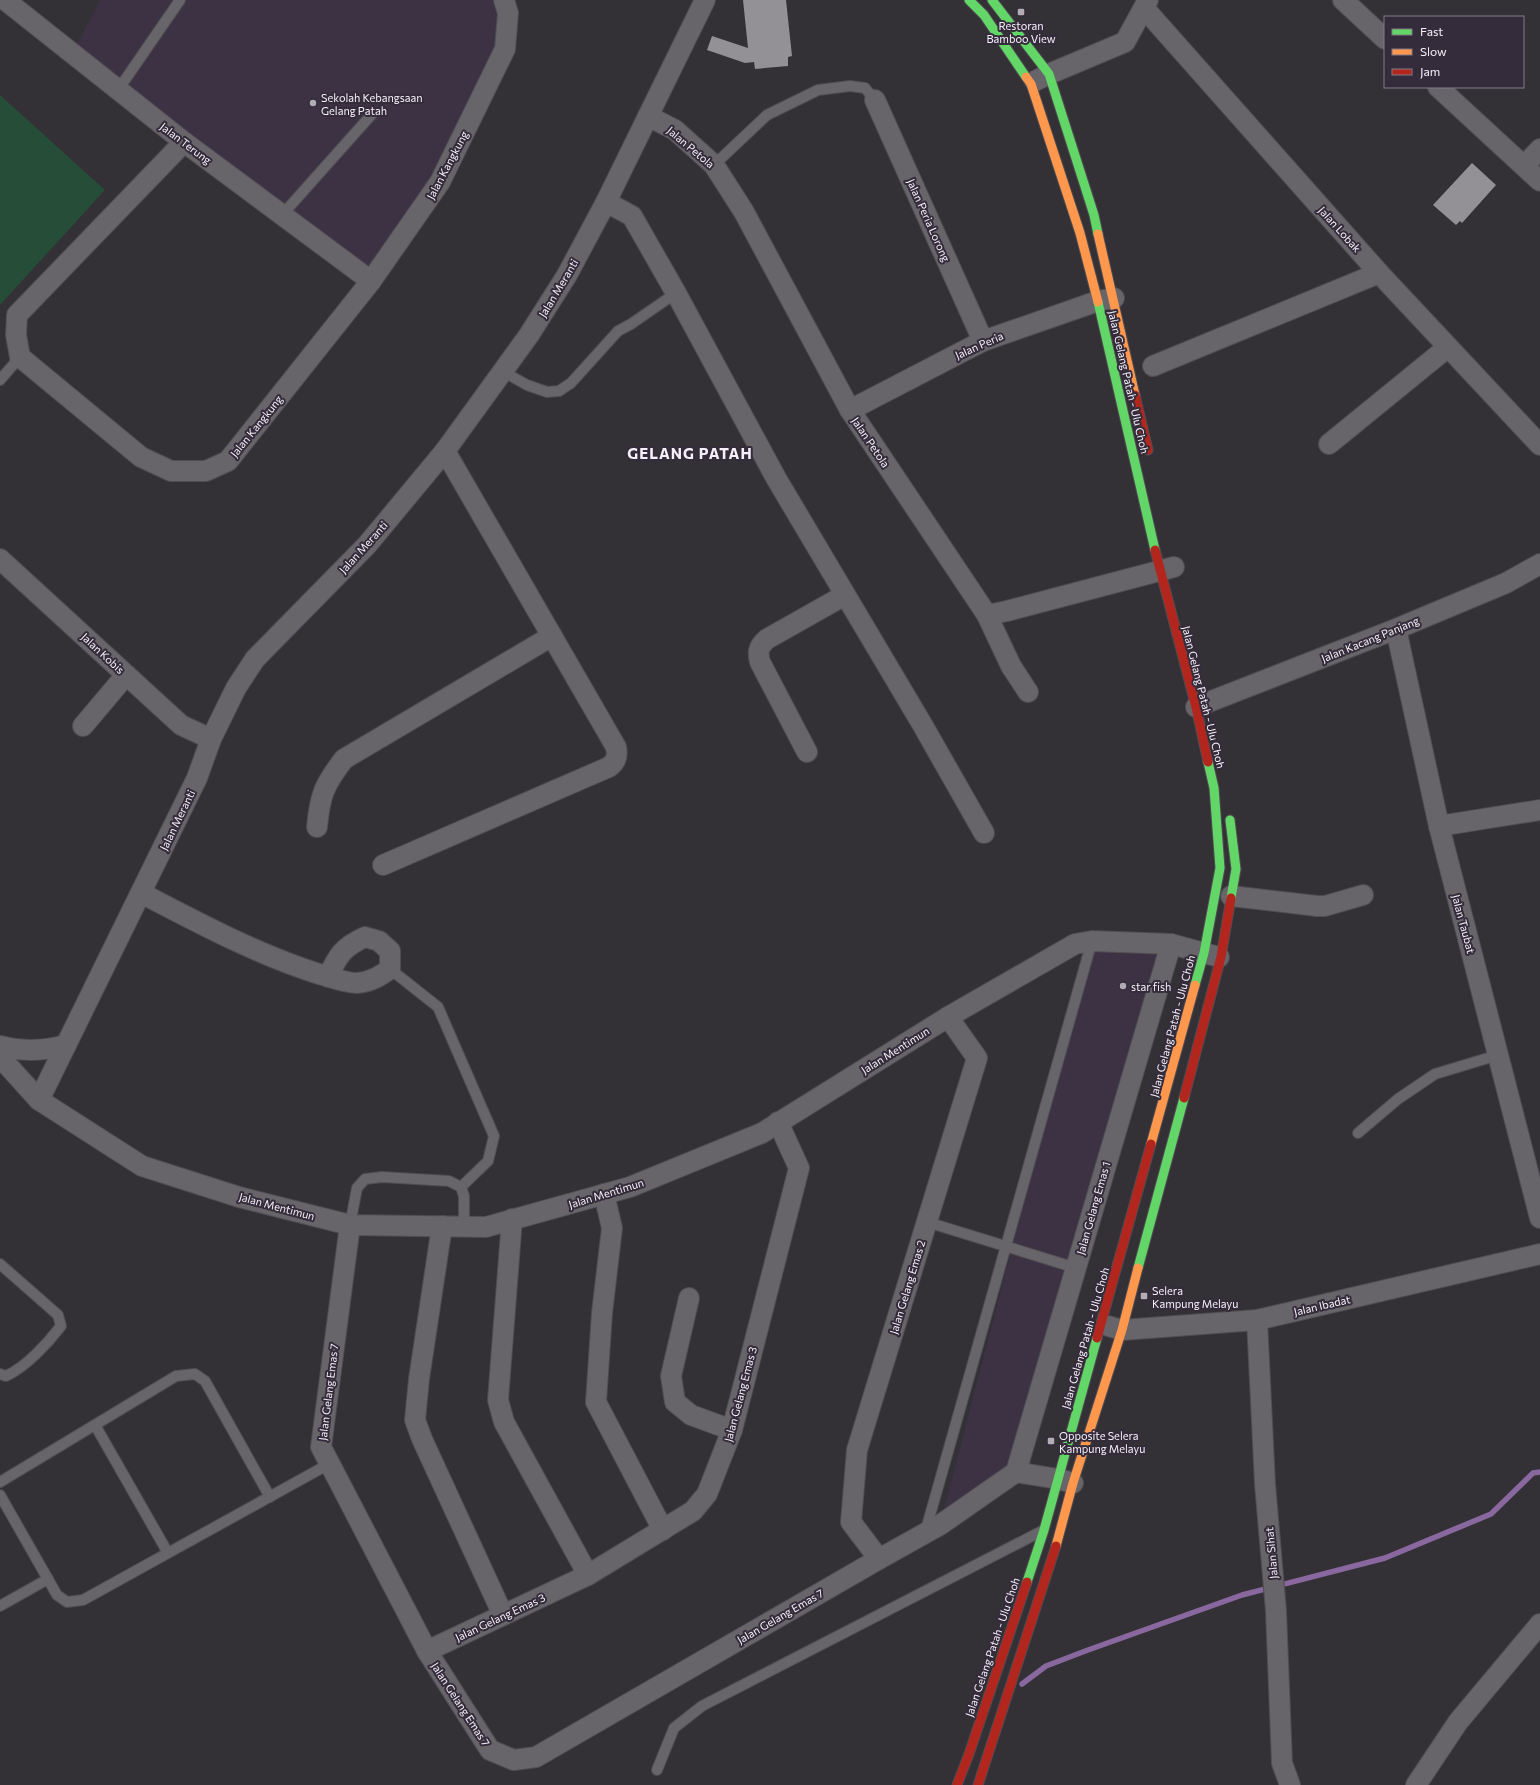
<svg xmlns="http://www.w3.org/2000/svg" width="1540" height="1785" font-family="Commissioner,sans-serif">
  <rect width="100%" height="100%" fill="#333036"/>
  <g fill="#3d3244">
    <polygon points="100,0 496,0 504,26 457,142 371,272 76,46"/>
    <polygon points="1092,941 1171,944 1016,1472 940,1525"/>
  </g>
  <polygon fill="#254d38" points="0,95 105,190 0,305"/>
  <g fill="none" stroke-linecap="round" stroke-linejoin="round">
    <polyline stroke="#89689f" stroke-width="5.5" points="1022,1684 1046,1666 1088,1650 1242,1595 1385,1558 1491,1514 1533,1473 1540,1472"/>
  </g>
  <g fill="#939096">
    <polygon points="743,0 786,0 792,56 788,57 788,66 755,69 754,62 745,63 707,50 712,36 748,48"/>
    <polygon points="1472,163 1496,185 1462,223 1460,221 1456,225 1433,205"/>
  </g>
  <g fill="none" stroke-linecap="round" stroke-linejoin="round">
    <g stroke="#4f4c52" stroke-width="12">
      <g id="lane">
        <polyline points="118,90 180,0"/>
        <polyline points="714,165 767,115 818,90 850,86 865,88 875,100"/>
        <polyline points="282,215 373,113"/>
        <polyline points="502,371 527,385 547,392 559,391 571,383 618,331 631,324 676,293"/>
        <polyline points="0,380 20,357"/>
        <polyline points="390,969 438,1007 494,1136 488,1161 461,1187"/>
        <polyline points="1358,1133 1398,1099 1435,1074 1498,1055"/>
        <polyline points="927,1222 1076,1268"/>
        <polyline points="350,1225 357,1188 365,1179 382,1177 449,1181 461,1187 464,1196 464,1226"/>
        <path d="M 0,1264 L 58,1315 L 61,1326 C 48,1343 26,1367 6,1376 L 0,1374"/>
        <polyline points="95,1425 168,1553"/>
        <polyline points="0,1482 176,1376 195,1374 205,1381 270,1497"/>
        <polyline points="0,1495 57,1595 67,1602 83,1600 329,1464"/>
        <polyline points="925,1533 1092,941"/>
        <polyline points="0,1606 48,1579"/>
        <polyline points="657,1770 674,1728 702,1706 1042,1531"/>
      </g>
    </g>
    <g stroke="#4f4c52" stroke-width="22">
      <g id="street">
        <polyline points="5,0 184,142 371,281"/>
        <polyline points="1343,0 1385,39"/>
        <polyline points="1144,8 1379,273 1540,445"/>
        <polyline points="1035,81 1049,74 1125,42 1148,0"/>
        <polyline points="1438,87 1540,181"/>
        <polyline points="875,100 983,341"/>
        <polyline points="648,116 675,130 714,165 744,212 850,410 987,615 1011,666 1028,692"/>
        <polyline points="184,142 17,315 16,335 20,357 141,457 171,471 206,471 228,461 371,281 440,182 505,49 508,13 504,0"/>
        <polyline points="1524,166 1540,149"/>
        <polyline points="606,202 632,216 676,293 776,478 922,724 984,833"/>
        <polyline points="1153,366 1379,273"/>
        <polyline points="850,410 983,341 1098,301 1114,298"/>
        <polyline points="1329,444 1448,347"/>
        <polyline points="0,559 181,725 211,739"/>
        <polyline points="987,615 1007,611 1174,567"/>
        <polyline points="1396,629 1439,826 1540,1218"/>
        <polyline points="1196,707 1396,629 1506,583 1540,564"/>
        <polyline points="83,726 126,675"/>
        <path d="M 807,752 L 760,662 C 757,651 759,646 767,639 L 845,595"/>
        <polyline points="1439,826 1540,810"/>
        <path d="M 317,827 C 320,795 324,785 344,759 L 552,636"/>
        <path d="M 383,865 L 609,767 C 616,762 618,756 616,747 L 445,451"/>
        <path d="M 141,893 C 199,923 256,954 319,974 C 330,977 345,983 357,983 C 371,982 380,976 390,969 L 390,951 L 379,941 L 365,937 C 343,947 338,955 328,977"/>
        <polyline points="1231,896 1317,906 1325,906 1363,895"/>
        <path d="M 0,1046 C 23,1052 44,1051 66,1045"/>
        <polyline points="0,1057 39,1100 142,1166 239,1197 350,1225 486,1227 630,1187 762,1133 948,1017 1075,944 1092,941 1171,944 1219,957"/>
        <polyline points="39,1100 197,778 211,739 236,688 255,659 367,545 445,451 529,335 567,275 606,202 705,0"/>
        <polyline points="604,1194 612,1228 602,1313 596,1402 663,1530"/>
        <polyline points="512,1219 498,1400 504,1422 588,1575"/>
        <polyline points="350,1225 321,1447 427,1651 490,1750 514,1760 536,1757 879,1559 940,1525 1016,1472"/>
        <polyline points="442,1226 419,1379 415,1420 422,1439 503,1615"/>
        <polyline points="689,1298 671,1376 675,1402 691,1415 732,1430"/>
        <polyline points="1257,1320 1265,1484 1276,1611 1282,1763 1290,1785"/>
        <polyline points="1108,1326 1122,1330 1257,1320 1540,1254"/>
        <polyline points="1016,1472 1171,944"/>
        <polyline points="1016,1472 1058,1479 1073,1483"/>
        <polyline points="879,1559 851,1522 857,1450 977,1058 948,1017"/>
        <polyline points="427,1651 588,1575 693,1511 707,1494 732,1430 799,1168 778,1122"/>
        <polyline points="1416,1785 1458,1722 1540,1624"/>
      </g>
    </g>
    <g stroke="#4f4c52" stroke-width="11">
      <g id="fast">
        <polyline points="969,0 984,15 1026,77"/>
        <polyline points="992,0 1049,74 1094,215 1098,234"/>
        <polyline points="1098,302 1155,550"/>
        <polyline points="1230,820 1236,869 1231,898"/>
        <polyline points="1195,985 1204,953 1220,868 1214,788 1208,762"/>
        <polyline points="1138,1268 1184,1098"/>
        <polyline points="1027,1582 1044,1530 1097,1338"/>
      </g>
    </g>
    <g stroke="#4f4c52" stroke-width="11">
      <g id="slow">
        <polyline points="1026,77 1031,84 1080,233 1098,302"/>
        <polyline points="1098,234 1135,395"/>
        <polyline points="1151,1144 1195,985"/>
        <polyline points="1056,1546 1073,1483 1122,1330 1138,1268"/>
      </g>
    </g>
    <g stroke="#4f4c52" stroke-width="11">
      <g id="jam">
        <polyline points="1135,395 1148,450"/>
        <polyline points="1155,550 1196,707 1208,762"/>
        <polyline points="1184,1098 1221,957 1231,898"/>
        <polyline points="1097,1338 1151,1144"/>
        <polyline points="957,1785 969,1754 1027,1582"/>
        <polyline points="978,1785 1056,1546"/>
      </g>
    </g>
    <use href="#lane" stroke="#67646a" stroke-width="10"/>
    <use href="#street" stroke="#67646a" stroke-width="20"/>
    <use href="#fast" stroke="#63d668" stroke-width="9"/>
    <use href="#slow" stroke="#ff974d" stroke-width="9"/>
    <use href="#jam" stroke="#b3261e" stroke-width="9"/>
  </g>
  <g fill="#b1adb5" stroke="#342c3a" stroke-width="1.5">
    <rect x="1017" y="8" width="8" height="8" rx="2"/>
    <circle cx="313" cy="103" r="4"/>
    <circle cx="1123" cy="986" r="4"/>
    <rect x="1140" y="1292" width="8" height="8" rx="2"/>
    <rect x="1047" y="1437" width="8" height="8" rx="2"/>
  </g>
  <g text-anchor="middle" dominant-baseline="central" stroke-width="4" stroke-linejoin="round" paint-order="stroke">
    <g font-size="11" fill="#f5f0fa" stroke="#342c3a" text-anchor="start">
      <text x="1021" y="25" text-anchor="middle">Restoran<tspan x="1021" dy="13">Bamboo View</tspan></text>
      <text x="321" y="97">Sekolah Kebangsaan<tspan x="321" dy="13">Gelang Patah</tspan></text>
      <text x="1131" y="986">star fish</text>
      <text x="1152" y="1290">Selera<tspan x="1152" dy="13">Kampung Melayu</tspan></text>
      <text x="1059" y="1435">Opposite Selera<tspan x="1059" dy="13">Kampung Melayu</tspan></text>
    </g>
    <g font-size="11" fill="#f5f0fa" stroke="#342c3a">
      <text transform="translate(186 143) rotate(37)">Jalan Terung</text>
      <text transform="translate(691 147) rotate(40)">Jalan Petola</text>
      <text transform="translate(447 165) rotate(-62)">Jalan Kangkung</text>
      <text transform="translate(929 220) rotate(66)">Jalan Peria Lorong</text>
      <text transform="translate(1340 229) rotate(48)">Jalan Lobak</text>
      <text transform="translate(558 288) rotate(-59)">Jalan Meranti</text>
      <text transform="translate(979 345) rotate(-24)">Jalan Peria</text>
      <text transform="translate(1129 382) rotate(77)">Jalan Gelang Patah - Ulu Choh</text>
      <text transform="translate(256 426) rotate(-51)">Jalan Kangkung</text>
      <text transform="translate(871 442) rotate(56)">Jalan Petola</text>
      <text transform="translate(363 547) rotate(-48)">Jalan Meranti</text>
      <text transform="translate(1370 639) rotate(-22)">Jalan Kacang Panjang</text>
      <text transform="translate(103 653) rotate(43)">Jalan Kobis</text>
      <text transform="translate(1204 697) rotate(76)">Jalan Gelang Patah - Ulu Choh</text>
      <text transform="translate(177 820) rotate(-64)">Jalan Meranti</text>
      <text transform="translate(1464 924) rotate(75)">Jalan Taubat</text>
      <text transform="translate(1172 1026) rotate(-75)">Jalan Gelang Patah - Ulu Choh</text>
      <text transform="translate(895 1050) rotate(-32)">Jalan Mentimun</text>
      <text transform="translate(606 1193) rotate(-17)">Jalan Mentimun</text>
      <text transform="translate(277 1206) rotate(15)">Jalan Mentimun</text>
      <text transform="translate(1093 1208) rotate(-74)">Jalan Gelang Emas 1</text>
      <text transform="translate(907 1287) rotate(-73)">Jalan Gelang Emas 2</text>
      <text transform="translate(1322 1305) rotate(-13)">Jalan Ibadat</text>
      <text transform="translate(1085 1338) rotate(-74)">Jalan Gelang Patah - Ulu Choh</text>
      <text transform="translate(328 1392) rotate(-83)">Jalan Gelang Emas 7</text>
      <text transform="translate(740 1394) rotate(-75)">Jalan Gelang Emas 3</text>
      <text transform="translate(1271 1553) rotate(-95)">Jalan Sihat</text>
      <text transform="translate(780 1616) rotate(-30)">Jalan Gelang Emas 7</text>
      <text transform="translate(500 1617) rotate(-25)">Jalan Gelang Emas 3</text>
      <text transform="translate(992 1647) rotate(-71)">Jalan Gelang Patah - Ulu Choh</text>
      <text transform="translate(461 1704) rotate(57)">Jalan Gelang Emas 7</text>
    </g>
    <g font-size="15" font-weight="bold" letter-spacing="1" fill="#f5f0fa" stroke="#342c3a">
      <text x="690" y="453">GELANG PATAH</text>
    </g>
  </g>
  <rect x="1384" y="16" width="140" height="72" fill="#342c3a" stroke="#817a87"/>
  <rect x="1392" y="29" width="20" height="6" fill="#63d668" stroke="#817a87"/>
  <text x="1420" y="36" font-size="12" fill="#f5f0fa">Fast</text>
  <rect x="1392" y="49" width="20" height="6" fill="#ff974d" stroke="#817a87"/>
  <text x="1420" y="56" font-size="12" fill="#f5f0fa">Slow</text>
  <rect x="1392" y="69" width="20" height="6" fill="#b3261e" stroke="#817a87"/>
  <text x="1420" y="76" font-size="12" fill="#f5f0fa">Jam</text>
</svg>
